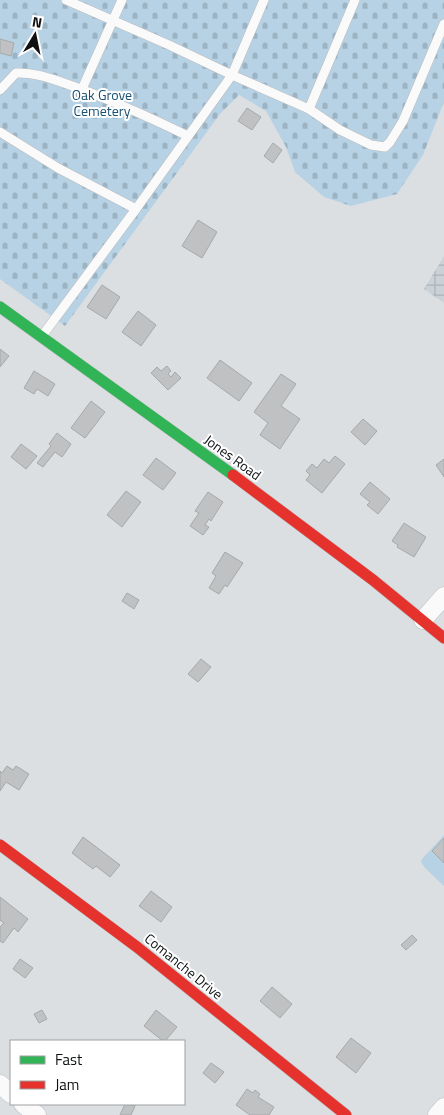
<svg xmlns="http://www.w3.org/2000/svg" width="444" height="1115" font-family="'Titillium Web',sans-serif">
  <defs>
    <pattern id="industrial-grid" width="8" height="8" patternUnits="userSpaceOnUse" patternTransform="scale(1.25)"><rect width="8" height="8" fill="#cad2d8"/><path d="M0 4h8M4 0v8" fill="none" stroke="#acb3b8"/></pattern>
    <pattern id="cemetery-stones" width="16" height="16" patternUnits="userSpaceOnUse" patternTransform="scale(1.25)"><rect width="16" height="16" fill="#b7d2e4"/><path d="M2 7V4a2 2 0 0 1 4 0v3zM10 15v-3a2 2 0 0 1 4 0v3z" fill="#9cb3c3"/></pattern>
  </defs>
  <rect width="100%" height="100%" fill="#dcdfe2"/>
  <polygon fill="url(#industrial-grid)" points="444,256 444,303 424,289"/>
  <polygon fill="#b7d2e4" points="444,835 444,838 432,851 444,863 444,886 425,868 421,862 422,859"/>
  <polygon fill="url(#cemetery-stones)" points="0,0 444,0 444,102 423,155 397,194 351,206 324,197 295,172 286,147 266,111 239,95 220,114 65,326 0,279"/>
  <g fill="#bfc1c3" stroke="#a6a9aa">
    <polygon points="0,39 14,43 11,56 0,53"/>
    <polygon points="247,108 261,117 252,130 238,121"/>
    <polygon points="273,143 282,150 273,163 264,156"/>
    <polygon points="198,220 217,232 202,258 182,246"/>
    <polygon points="102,285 120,297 106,319 87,307"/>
    <polygon points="138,311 156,325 141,346 122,332"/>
    <polygon points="0,349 9,356 0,367"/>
    <polygon points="220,360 252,383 239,401 207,378"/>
    <polygon points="167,366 171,371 168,374 171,377 175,372 181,378 168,390 151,373 157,367 161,371"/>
    <polygon points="34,371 55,384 48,396 37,389 34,394 24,388"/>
    <polygon points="281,374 296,384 281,406 300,419 280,449 260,435 268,423 254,412"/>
    <polygon points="91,401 105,412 85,438 71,428"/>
    <polygon points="363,419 377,431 365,445 351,432"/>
    <polygon points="57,433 71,444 62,457 55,452 43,467 37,463 51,446 49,444"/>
    <polygon points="21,444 37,456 26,469 11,457"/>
    <polygon points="335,456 345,464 322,493 306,480 310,475 306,471 312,464 317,468 324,459 329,463"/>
    <polygon points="156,458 176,473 163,490 143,475"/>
    <polygon points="444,459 444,477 436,465"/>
    <polygon points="370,482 390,499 378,514 367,505 370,502 360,494"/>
    <polygon points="126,491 141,502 122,527 107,515"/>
    <polygon points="208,492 223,502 211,521 209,519 205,525 209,527 203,535 190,526 199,513 195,511"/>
    <polygon points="404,523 426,537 414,557 397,547 398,545 392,541"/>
    <polygon points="225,552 243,563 227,587 225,585 219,594 209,588 216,576 212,573"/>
    <polygon points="127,593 139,600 134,609 122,601"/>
    <polygon points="201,659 211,667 198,682 188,674"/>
    <polygon points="7,766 13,770 16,766 29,774 19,790 6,782 0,791 0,771 2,773"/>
    <polygon points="83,837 120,865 110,877 96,866 93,869 72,853"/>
    <polygon points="444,838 444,863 432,851"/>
    <polygon points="151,891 172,907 161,922 139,906"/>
    <polygon points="0,897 28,919 18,932 14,928 3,943 0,941 0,927 4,923 0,920"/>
    <polygon points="412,935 417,940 406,950 401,945"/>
    <polygon points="20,959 33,968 25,978 13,969"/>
    <polygon points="272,987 292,1004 280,1018 260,1001"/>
    <polygon points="42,1010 47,1019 39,1023 34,1014"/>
    <polygon points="156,1010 177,1027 165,1041 163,1041 144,1026"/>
    <polygon points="351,1038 371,1053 356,1073 336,1057"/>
    <polygon points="211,1063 224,1072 215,1083 203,1073"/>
    <polygon points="247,1089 253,1093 255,1090 260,1094 258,1097 274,1107 269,1115 250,1115 236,1105"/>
    <polygon points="125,1104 129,1104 135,1106 131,1115 120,1115"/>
  </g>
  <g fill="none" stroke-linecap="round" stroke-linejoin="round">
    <g stroke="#bbbdbf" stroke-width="10">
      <g id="lane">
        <polyline points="66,0 169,45 232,75 264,0"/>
        <polyline points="82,89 122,0"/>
        <path d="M 0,90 L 16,73 C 32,72 49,78 64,83 C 107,98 147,116 188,136"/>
        <polyline points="309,109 355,0"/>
        <polyline points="0,132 58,168 136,209 232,75 309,109 340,130 371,145 385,147 390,142 403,121 444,24"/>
        <polyline points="42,336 136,209"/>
      </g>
    </g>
    <g stroke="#bbbdbf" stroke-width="19">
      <g id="street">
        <polyline points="423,620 444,596"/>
        <polyline points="0,1084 11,1094"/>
        <polyline points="23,1104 37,1115"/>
        <polyline points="437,1115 444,1107"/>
      </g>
    </g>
    <g stroke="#bbbdbf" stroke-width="12">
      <polyline id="fast" points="0,307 233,475"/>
    </g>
    <g stroke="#bbbdbf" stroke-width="12">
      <g id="jam">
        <polyline points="233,475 373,580 444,638"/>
        <polyline points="0,845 137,947 346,1115"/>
      </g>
    </g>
    <use href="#lane" stroke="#fafafb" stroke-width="9"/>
    <use href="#street" stroke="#fafafb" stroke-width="18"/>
    <use href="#fast" stroke="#30b455" stroke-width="11"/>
    <use href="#jam" stroke="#e5322d" stroke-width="11"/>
  </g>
  <g text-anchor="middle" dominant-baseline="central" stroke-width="4" stroke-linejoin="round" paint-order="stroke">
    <g font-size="14" fill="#185272" stroke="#fff">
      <text x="102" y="94">Oak Grove<tspan x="102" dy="16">Cemetery</tspan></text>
    </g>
    <g font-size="14" fill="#0e1011" stroke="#fff">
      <text transform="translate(233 457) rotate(36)">Jones Road</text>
      <text transform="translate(184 966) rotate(39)">Comanche Drive</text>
    </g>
  </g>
  <rect x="10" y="1040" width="175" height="65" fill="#ffffff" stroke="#9f9fa0"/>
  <rect x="20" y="1056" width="25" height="8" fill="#30b455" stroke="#9f9fa0"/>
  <text x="55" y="1065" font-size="15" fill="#0e1011">Fast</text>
  <rect x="20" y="1081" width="25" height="8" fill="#e5322d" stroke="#9f9fa0"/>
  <text x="55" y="1090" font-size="15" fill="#0e1011">Jam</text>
  <g transform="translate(35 35) rotate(10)" stroke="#ffffff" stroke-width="4" paint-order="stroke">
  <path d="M0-4L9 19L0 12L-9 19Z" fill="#0e1011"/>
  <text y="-8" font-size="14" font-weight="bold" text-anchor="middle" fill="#0e1011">N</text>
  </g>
</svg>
